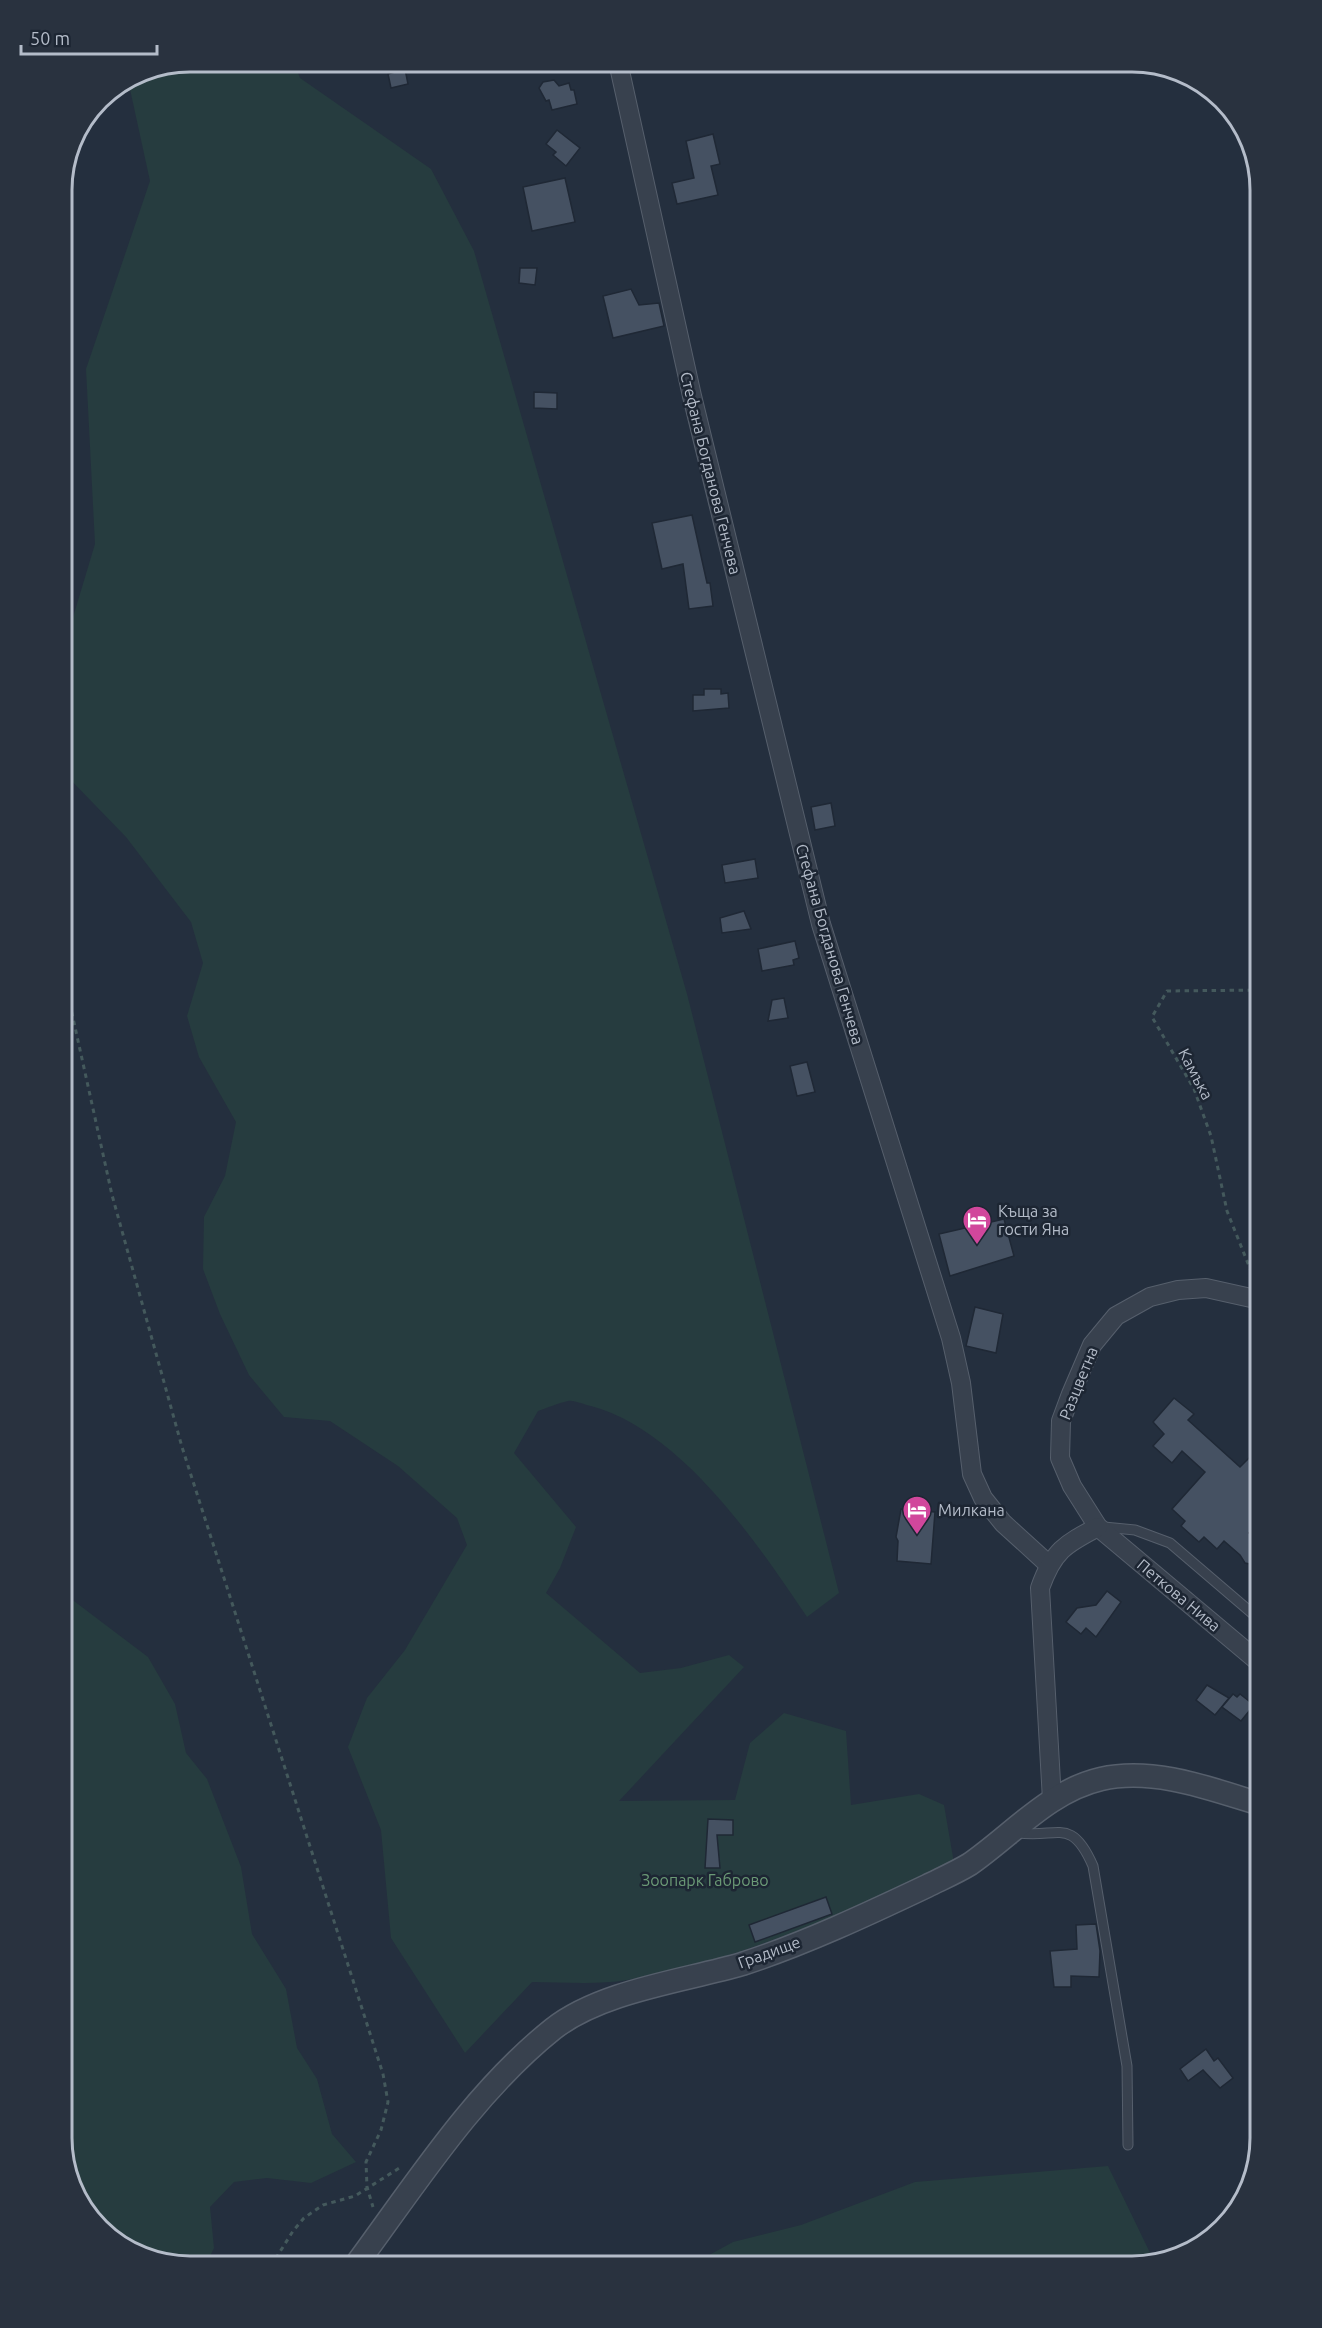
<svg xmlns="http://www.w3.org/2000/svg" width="1322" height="2328" font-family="Ubuntu,sans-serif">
  <rect width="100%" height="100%" fill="#242f3e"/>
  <g fill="#263c3f">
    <path d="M 190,62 L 294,62 L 300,78 L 431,169 L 474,251 L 687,994 L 839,1593 L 807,1617 C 758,1544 681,1430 591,1406 C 584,1405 575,1400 568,1401 C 558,1403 547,1408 538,1411 L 514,1453 L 576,1527 L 560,1568 L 546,1593 L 640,1673 L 681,1668 L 729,1655 L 744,1667 L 619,1801 L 735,1800 L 750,1743 L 784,1713 L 846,1731 L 851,1805 L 919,1794 L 944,1805 L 954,1863 C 848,1911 743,1960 627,1980 C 597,1985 563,1982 532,1982 L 465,2053 L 391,1938 L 381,1830 L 348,1747 L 367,1698 L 405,1650 L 467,1545 L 457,1518 L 398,1466 L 330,1421 L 284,1417 L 249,1375 L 220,1314 L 203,1269 L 204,1217 L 225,1176 L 236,1122 L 199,1057 L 187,1016 L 203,963 L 191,922 L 126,837 L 62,771 L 62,654 L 95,544 L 86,369 L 150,181 L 128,80 L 141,71 Z"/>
    <polygon points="62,1592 148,1657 175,1704 186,1753 207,1779 241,1867 252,1934 286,1989 297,2048 317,2079 332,2134 356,2162 311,2183 267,2178 234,2182 210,2207 214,2248 205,2266 182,2266 118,2245 75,2195 62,2138"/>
    <polygon points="1108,2166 1154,2261 1132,2266 689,2266 733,2242 801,2225 915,2182"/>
  </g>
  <g fill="#455162" stroke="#1f2835" stroke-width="1.5">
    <polygon points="405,69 408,84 391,88 388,74"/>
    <polygon points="554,80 559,86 569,83 571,90 574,90 577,104 552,110 549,100 546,101 539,88 543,82"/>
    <polygon points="557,130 580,148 566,166 553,155 556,152 546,144"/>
    <polygon points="713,134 720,164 711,166 718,195 677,204 672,183 694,178 686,141"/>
    <polygon points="565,178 575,222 532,231 523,187"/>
    <polygon points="520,268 537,268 535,285 519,283"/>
    <polygon points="631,289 639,305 659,303 664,326 613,338 603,296"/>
    <polygon points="534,392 557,393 557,409 534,408"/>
    <polygon points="692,515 707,583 710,583 713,606 689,609 683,564 662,569 652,523"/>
    <polygon points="704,689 721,689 721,694 728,693 729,708 693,711 693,695 704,695"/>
    <polygon points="831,803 835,826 815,830 811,807"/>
    <polygon points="755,859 758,878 725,883 722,865"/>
    <polygon points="744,911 751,929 722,933 720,918"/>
    <polygon points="795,941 799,958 793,960 794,965 762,971 758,949"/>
    <polygon points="784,998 788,1018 768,1021 772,1000"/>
    <polygon points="807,1062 815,1092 797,1096 790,1066"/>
    <polygon points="1004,1219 1014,1256 950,1276 939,1234"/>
    <polygon points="975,1307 1003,1314 996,1353 966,1346"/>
    <polygon points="1174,1398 1194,1414 1188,1420 1240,1467 1260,1447 1260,1521 1249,1533 1260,1542 1260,1566 1245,1563 1240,1555 1224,1541 1217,1549 1204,1537 1199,1542 1181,1526 1185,1521 1172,1509 1205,1472 1182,1451 1172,1463 1153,1446 1164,1434 1153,1422"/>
    <polygon points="901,1509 935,1512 931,1564 897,1561 898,1541 896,1537"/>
    <polygon points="1107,1591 1121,1602 1096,1637 1086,1628 1081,1634 1066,1622 1077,1608 1096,1605"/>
    <polygon points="1207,1685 1229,1698 1215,1715 1196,1700"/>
    <polygon points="1233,1694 1237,1697 1240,1694 1254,1705 1241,1721 1222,1707"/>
    <polygon points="708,1819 733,1820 733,1835 717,1835 720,1868 705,1868"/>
    <polygon points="826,1897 832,1914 755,1942 749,1925"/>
    <polygon points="1096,1924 1100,1951 1099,1977 1071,1976 1071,1987 1054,1987 1050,1951 1077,1949 1076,1925"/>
    <polygon points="1206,2049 1214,2061 1218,2058 1233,2078 1220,2088 1203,2070 1188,2081 1180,2069"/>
  </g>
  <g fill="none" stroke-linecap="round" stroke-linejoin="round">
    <g stroke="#565f6c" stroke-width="11">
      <g id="service">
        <polyline points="1104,1527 1135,1530 1170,1543 1260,1620"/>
        <path d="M 1014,1832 C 1055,1841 1070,1813 1093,1866 L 1127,2066 L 1128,2145"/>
      </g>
    </g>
    <g stroke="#565f6c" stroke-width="20">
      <g id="minor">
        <polyline points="618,62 692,396 821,924 951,1338 961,1383 972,1474 983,1498 1003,1523 1048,1564"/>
        <polyline points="1260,1663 1098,1527 1072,1486 1060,1458 1061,1421 1071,1394 1092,1345 1116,1316 1150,1297 1178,1290 1206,1288 1260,1300"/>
        <path d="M 1052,1800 L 1040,1588 C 1053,1551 1065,1544 1098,1527"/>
      </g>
    </g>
    <g stroke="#565f6c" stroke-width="25">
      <path id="tertiary" d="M 355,2266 C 415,2185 473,2093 553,2029 C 601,1991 684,1981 742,1964 C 804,1944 868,1914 927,1886 C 941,1879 957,1872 970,1864 C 1013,1834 1049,1791 1101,1779 C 1154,1767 1211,1789 1260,1804"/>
    </g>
    <g stroke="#44595c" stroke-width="3" stroke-dasharray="4.5 4.5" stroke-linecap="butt">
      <polyline points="62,968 112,1195 182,1447 383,2074 388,2102 381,2130 366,2162 367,2187 373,2207"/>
      <polyline points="1255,1281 1227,1211 1211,1136 1194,1089 1152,1017 1167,991 1260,990"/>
      <polyline points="271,2266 293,2231 304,2218 323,2205 355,2196 401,2167"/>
    </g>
    <use href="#service" stroke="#38414e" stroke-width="9"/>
    <use href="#minor" stroke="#38414e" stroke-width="18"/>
    <use href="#tertiary" stroke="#38414e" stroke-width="22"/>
  </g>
  <defs>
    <g id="hotel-pin" transform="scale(1.5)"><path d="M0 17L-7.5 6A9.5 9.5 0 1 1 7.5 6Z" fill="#d1479c" stroke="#1d2633"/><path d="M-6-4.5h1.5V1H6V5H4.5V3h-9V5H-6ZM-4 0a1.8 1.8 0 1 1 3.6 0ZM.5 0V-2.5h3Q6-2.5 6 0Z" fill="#fff"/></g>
  </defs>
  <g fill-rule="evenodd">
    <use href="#hotel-pin" x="977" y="1220"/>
    <use href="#hotel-pin" x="917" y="1510"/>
  </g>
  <g text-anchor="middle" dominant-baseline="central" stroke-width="5" stroke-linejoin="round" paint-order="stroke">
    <g font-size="16" fill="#b4bcc9" stroke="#1d2633">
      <text transform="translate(711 473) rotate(76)">Стефана Богданова Генчева</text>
      <text transform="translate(830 944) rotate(74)">Стефана Богданова Генчева</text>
      <text transform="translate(1196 1074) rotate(62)">Камъка</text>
      <text transform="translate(1078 1383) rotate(-68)">Разцветна</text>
      <text transform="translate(1179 1595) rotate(40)">Петкова Нива</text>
      <text transform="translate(769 1952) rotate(-20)">Градище</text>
    </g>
    <g font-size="16" fill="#b4bcc9" stroke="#1d2633" text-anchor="start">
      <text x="998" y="1211">Къща за<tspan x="998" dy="18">гости Яна</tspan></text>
      <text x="938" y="1510">Милкана</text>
    </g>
    <g font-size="16" fill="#6b9a76" stroke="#1d2633">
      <text x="705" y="1880">Зоопарк Габрово</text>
    </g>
  </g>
  <path d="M0 0H1322V2328H0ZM190 72H1132A118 118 0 0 1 1250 190V2138A118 118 0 0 1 1132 2256H190A118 118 0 0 1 72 2138V190A118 118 0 0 1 190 72Z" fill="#29323f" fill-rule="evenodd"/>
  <path fill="none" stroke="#b4bcc9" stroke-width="3" d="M190 72H1132A118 118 0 0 1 1250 190V2138A118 118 0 0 1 1132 2256H190A118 118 0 0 1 72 2138V190A118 118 0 0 1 190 72Z"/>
  <path d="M21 45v9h136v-9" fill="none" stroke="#b4bcc9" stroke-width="3"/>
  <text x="30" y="45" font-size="18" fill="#b4bcc9" stroke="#1d2633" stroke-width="4.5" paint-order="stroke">50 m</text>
</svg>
